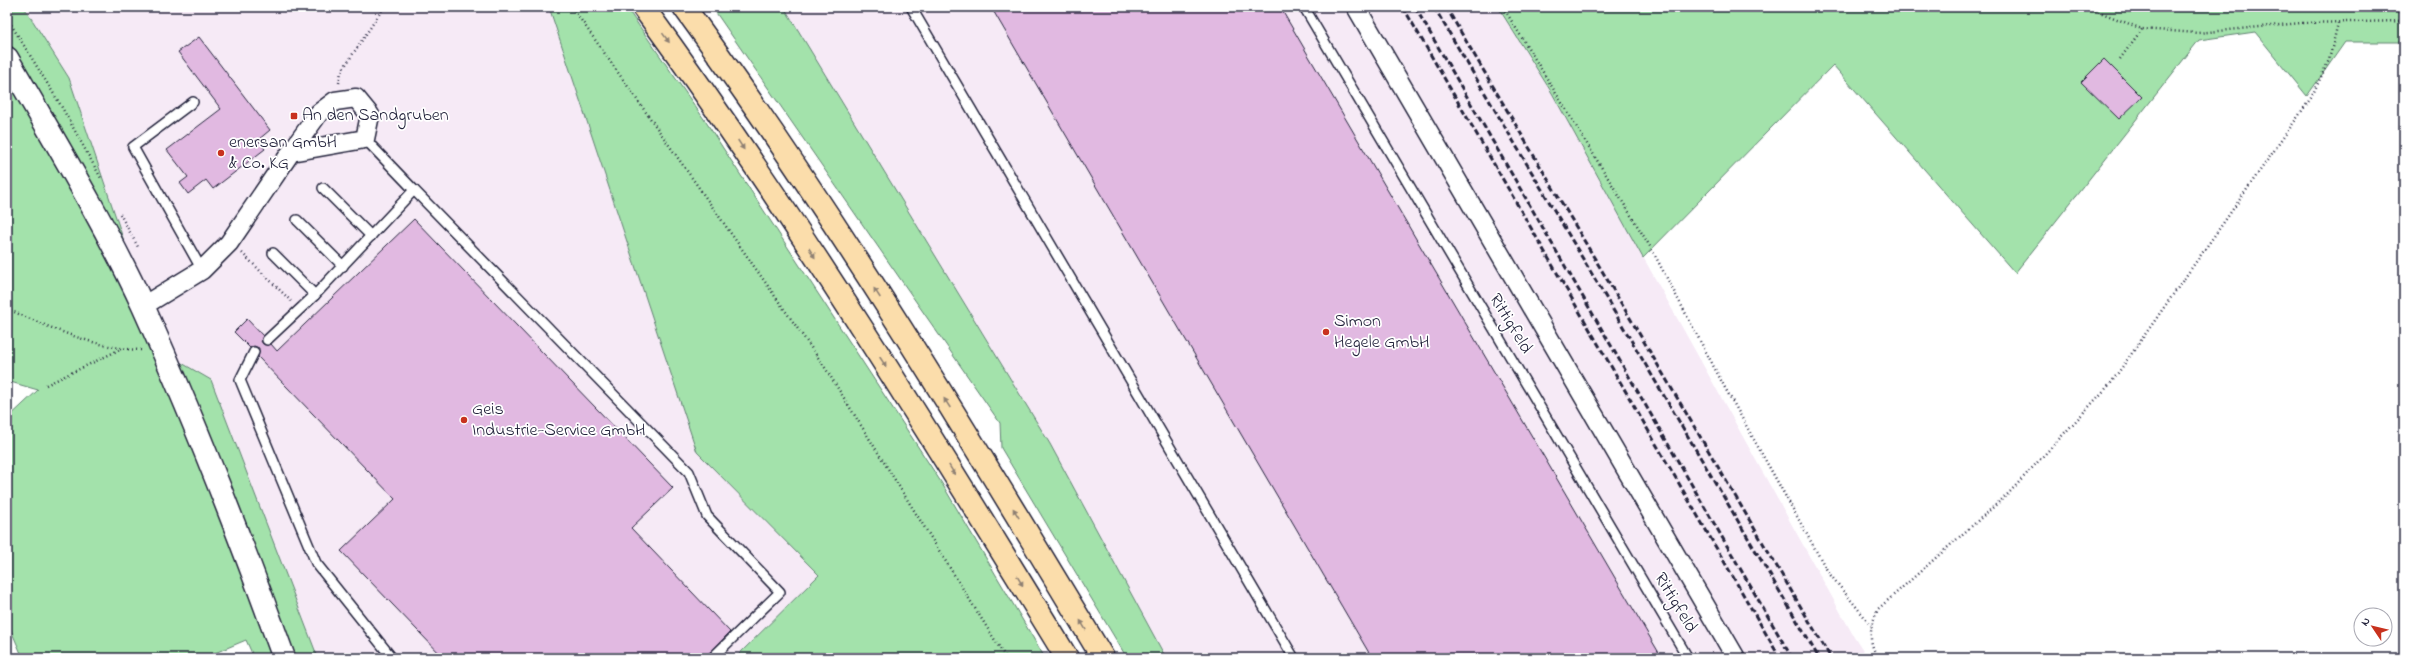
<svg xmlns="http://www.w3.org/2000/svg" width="2411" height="665" font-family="'Indie Flower',sans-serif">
  <rect width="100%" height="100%" fill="#fff"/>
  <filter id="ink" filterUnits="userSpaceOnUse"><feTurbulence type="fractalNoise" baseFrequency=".025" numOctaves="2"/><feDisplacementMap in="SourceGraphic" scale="8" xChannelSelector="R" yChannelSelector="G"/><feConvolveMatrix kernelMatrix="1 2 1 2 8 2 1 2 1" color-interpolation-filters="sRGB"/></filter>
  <g filter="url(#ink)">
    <g fill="#f6eaf6">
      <polygon points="24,7 549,7 697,452 819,575 735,658 318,658 211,380 161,351 69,78"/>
      <polygon points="784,7 1498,7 1552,93 1852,633 1868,658 1166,658 1050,444"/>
    </g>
    <g fill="#a3e2ab" stroke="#628273">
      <polygon points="7,7 24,7 69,78 161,351 211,380 318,658 254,658 246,640 203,658 23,658 7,621 7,419 38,390 7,381"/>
      <polygon points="549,7 626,7 706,122 941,482 1045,658 735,658 819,575 697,452"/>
      <polygon points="712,7 784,7 1050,444 1166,658 1127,658 1001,448 1000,423"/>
      <polygon points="1498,7 2404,7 2404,42 2345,42 2307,96 2255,32 2199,40 2015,273 1833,65 1643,258 1552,93"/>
    </g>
    <g fill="#e1b9e1" stroke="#22223b">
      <polygon points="991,7 1280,7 1662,658 1372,658"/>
      <polygon points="199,37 270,130 258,140 265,149 213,189 206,180 188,194 180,183 188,177 167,150 221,109 178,52"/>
      <polygon points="2104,59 2142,97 2119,119 2081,82"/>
      <polygon points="414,219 673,488 631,528 730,632 705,658 444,658 341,551 395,499 258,357 259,348 254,346 250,348 234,332 247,319 263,336 261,341 263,344 271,344 277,351"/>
    </g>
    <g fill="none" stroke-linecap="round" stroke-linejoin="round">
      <g stroke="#22223b" stroke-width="12">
        <g id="service">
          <polyline points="911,7 1294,658"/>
          <polyline points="1304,7 1688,658"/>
          <polyline points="193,102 133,147 202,270"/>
          <polyline points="323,188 371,236"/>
          <polyline points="414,190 689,472 707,516 780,592 712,658"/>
          <polyline points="297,220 343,266"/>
          <polyline points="273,253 315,295"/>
          <polyline points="267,340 315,295 414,190 365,139"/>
          <polyline points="254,352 240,380 316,563 392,658"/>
        </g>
      </g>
      <g stroke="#22223b" stroke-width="21">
        <g id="minor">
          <polyline points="1356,7 1736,658"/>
          <polyline points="143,306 202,270 229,243 291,152 365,139 370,115 356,98 335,101 319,113 291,152"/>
        </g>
      </g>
      <g stroke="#22223b" stroke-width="25">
        <path id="secondary" d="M 7,58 C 54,140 103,220 143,306 C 195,421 241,539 284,658"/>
      </g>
      <g stroke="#22223b" stroke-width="25">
        <g id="motorway">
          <path d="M 643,7 C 796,216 932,437 1067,658"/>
          <path d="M 684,7 C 836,215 970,437 1103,658"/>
        </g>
      </g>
      <g stroke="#22223b" stroke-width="2.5" stroke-dasharray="1 3" stroke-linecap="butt">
        <polyline points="572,7 824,366 1006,658"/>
        <polyline points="1503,7 1651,248 1724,386 1828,572 1871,625"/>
        <polyline points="2087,7 2142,29 2198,33 2301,23 2404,21"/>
        <polyline points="7,18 60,104 102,180"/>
        <polyline points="2120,59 2142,29"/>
        <polyline points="339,83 341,72 384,7"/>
        <polyline points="120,214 138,247"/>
        <polyline points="242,253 291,301"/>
        <path d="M 7,309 C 50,327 95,349 143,350"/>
        <polyline points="46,385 119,350"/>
        <path d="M 1878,658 C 1867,639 1870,628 1878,609 L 2008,494 L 2111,383 L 2311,98 L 2329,60 L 2338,23"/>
      </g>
      <use href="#service" stroke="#fff" stroke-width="9"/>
      <use href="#minor" stroke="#fff" stroke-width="18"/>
      <use href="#secondary" stroke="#fff" stroke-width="22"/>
      <use href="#motorway" stroke="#fbddab" stroke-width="22"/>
      <g stroke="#22223b" stroke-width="3" stroke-dasharray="6 3" stroke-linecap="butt">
        <polyline points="1403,7 1780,658"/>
        <polyline points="1415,7 1792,658"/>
        <polyline points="1434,7 1819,658"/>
        <polyline points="1446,7 1831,658"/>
      </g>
    </g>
    <defs><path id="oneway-solid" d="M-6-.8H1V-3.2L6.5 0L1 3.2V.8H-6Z"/></defs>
    <g fill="#8e8073">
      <use href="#oneway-solid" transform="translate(666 38) rotate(54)"/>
      <use href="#oneway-solid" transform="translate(741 145) rotate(57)"/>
      <use href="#oneway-solid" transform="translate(812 253) rotate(57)"/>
      <use href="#oneway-solid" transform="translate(877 293) rotate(-123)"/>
      <use href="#oneway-solid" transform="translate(883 362) rotate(57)"/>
      <use href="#oneway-solid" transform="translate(947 403) rotate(-123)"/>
      <use href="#oneway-solid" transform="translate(952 470) rotate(58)"/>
      <use href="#oneway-solid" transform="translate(1016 513) rotate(-121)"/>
      <use href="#oneway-solid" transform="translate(1020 581) rotate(59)"/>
      <use href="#oneway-solid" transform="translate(1083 625) rotate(-121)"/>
    </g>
  </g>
  <g fill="#c8321e" stroke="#fff" stroke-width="1.5">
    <rect x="290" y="112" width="8" height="8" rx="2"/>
    <circle cx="221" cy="153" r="4"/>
    <circle cx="1326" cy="332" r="4"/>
    <circle cx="464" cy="420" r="4"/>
  </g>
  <g text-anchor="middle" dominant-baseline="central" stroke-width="3.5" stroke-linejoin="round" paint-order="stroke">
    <g font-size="18" fill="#22223b" stroke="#fff" text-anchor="start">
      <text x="302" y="116">An den Sandgruben</text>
      <text x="229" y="143">enersan GmbH<tspan x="229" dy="21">&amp; Co. KG</tspan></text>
      <text x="1334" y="322">Simon<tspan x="1334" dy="21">Hegele GmbH</tspan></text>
      <text x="472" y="410">Geis<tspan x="472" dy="21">Industrie-Service GmbH</tspan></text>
    </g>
    <g font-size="18" fill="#22223b" stroke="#fff">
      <text transform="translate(1510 324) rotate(59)">Rittigfeld</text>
      <text transform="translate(1675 603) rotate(59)">Rittigfeld</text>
    </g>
  </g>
  <rect width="2411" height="665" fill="none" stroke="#fff" stroke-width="24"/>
  <rect x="12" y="12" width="2387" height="641" fill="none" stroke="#22223b" stroke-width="1.5" filter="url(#ink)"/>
  <g transform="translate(2373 627) rotate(305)"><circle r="19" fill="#ffffff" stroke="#a7a7b1"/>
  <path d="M0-3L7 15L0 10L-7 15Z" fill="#c8321e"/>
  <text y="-6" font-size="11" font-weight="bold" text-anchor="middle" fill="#22223b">N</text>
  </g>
</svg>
